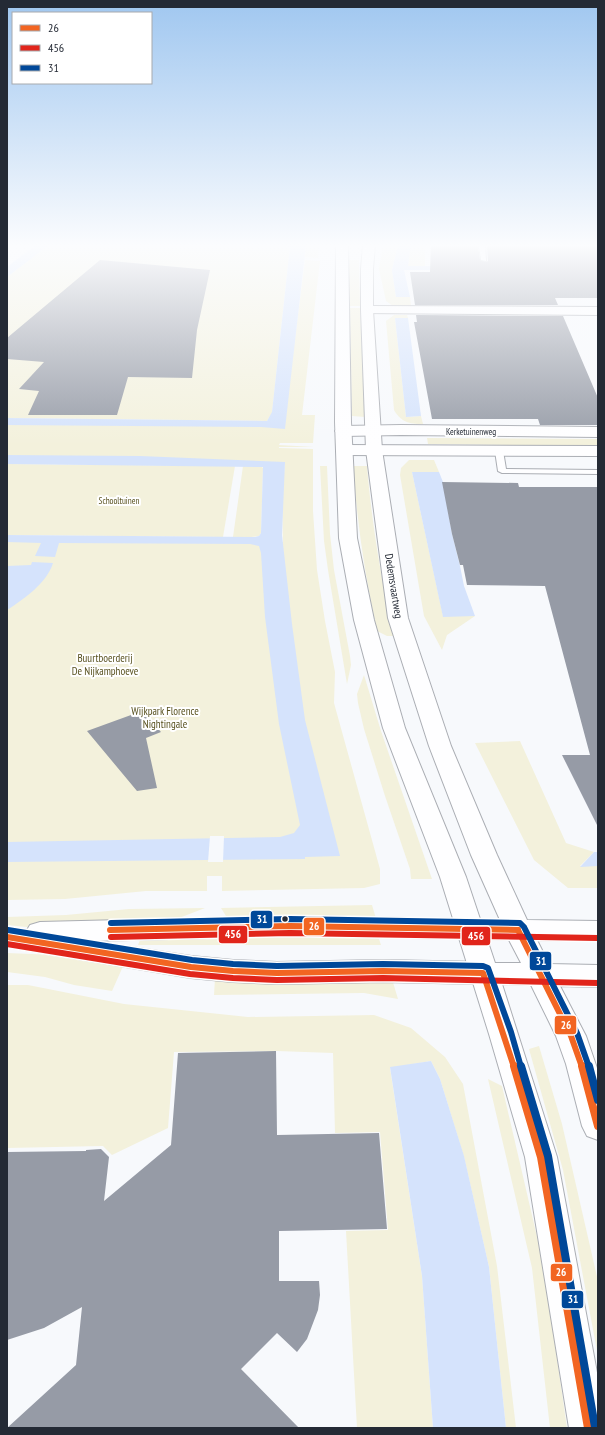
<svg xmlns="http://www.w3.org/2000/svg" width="605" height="1435" font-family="'PT Sans Narrow',sans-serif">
  <rect width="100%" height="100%" fill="#f7f9fc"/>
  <g fill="#f3f1dc">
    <polygon points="49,245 290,246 272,413 267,421 7,418 7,277"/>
    <polygon points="306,245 319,245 318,258 305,257"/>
    <polygon points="383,245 398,245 392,270 396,297 410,297 411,306 393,306 386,301 379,269"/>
    <polygon points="411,245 425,245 425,266 408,266"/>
    <polygon points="305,260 320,261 302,415 315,415 313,443 280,443 279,445 314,447 279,447 279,448 313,449 313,511 317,570 325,621 335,672 334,703 380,869 380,884 364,888 222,891 222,876 207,876 207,891 146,891 65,899 7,900 7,537 283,542 282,498 285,462 7,462 7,421 284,424"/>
    <polygon points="349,260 359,260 360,306 349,306"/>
    <polygon points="350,308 360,308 365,417 352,416"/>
    <path d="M 394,315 L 407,315 L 408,318 L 395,318 L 406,417 L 421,416 L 423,424 C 409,424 401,422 394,410 L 386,321 Z"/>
    <polygon points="427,438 598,439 598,446 428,444"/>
    <polygon points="409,460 434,460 439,472 412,472 443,616 475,616 447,635 442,650 424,616 400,475 401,468"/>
    <polygon points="7,464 235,466 223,537 7,535"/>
    <polygon points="243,466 261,466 263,468 261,533 259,536 251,537 233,537"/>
    <polygon points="320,466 327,466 330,534 334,570 350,656 351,665 347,684 328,570 324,541"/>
    <path d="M 353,466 L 367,466 C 372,526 381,578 394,636 L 387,636 L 377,631 C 365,577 357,522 353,466 Z"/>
    <polygon points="364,675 381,731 432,879 411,879 410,869 385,796 364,729 358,703 357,694"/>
    <polygon points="520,741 566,843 594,852 580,866 598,866 598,888 568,888 534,860 475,743"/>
    <polygon points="372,905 377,922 231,924 221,908"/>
    <polygon points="205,908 161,925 36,928 7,925 7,917 66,915 129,909"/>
    <polygon points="378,936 381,945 138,945 140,940"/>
    <polygon points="7,953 56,955 124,964 112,991 74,985 45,977 7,972"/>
    <polygon points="215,978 392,979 398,999 364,993 214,995"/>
    <polygon points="7,985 28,985 124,1004 248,1017 374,1015 411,1028 445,1057 463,1084 497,1266 516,1428 506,1428 489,1267 464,1157 440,1079 431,1061 390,1068 422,1276 433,1428 357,1428 346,1231 388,1230 380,1132 335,1133 333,1053 277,1051 174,1052 168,1128 112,1155 103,1146 7,1148"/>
    <polygon points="539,1046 562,1124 598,1281 598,1356 563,1170 529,1049"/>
    <polygon points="488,1079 502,1086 544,1267 567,1428 550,1428 532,1268"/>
  </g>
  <g fill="#d5e3fc">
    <polygon points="36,245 49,245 7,277 7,267"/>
    <polygon points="278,245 306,245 285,429 261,427 7,425 7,418 267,421 272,412 290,247"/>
    <polygon points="398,245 411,245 408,266 598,267 598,270 404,270 410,297 396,297 392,270"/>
    <polygon points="395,318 408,318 421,416 406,417"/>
    <polygon points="7,455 140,456 285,462 282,535 292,624 305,720 340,856 305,857 305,859 7,862 7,842 280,837 294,833 300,825 279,724 265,617 261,553 259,546 250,544 59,543 55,557 35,556 41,543 7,542 7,535 255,537 259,536 261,533 263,467 7,464"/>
    <polygon points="412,472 439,472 443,482 452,534 460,566 464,586 475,616 443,617"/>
    <path d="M 32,562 L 53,563 C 47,583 24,599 7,610 L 7,566 L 31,565 Z"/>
    <polygon points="594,852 598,852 598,866 580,867"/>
    <polygon points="431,1061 440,1079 464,1156 489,1267 506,1428 433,1428 422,1276 390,1067"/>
  </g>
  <polygon fill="#f7f9fc" points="210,836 224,836 223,862 208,862"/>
  <g fill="#969ba6">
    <polygon points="431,245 478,245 480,260 486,262 488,261 487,245 598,245 598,298 555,298 558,305 415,305 410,272 430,272"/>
    <polygon points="100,260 210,270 197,330 192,378 128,377 117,415 28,415 39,391 19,389 44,362 7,359 7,338"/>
    <polygon points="416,315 563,316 598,398 598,425 540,425 538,419 432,419 414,322 417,322"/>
    <polygon points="442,482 518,483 519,487 598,487 598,827 562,755 590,755 545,586 467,585 463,565 460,565 452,534"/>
    <polygon points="142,711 161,732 146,738 157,788 137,791 87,731"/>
    <polygon points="276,1051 277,1135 379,1133 387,1229 279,1231 279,1281 319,1281 320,1295 318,1310 307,1339 297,1352 277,1333 241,1369 299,1428 7,1428 76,1365 82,1307 44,1328 7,1340 7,1152 86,1151 86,1150 101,1149 109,1157 104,1201 171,1145 178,1053"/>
  </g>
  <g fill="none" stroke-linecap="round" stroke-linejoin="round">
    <g stroke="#abaeb4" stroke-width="2">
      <g id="lane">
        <polygon points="479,245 485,245 486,261 481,260"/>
        <polygon points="496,449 499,449 503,451 506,469 598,470 598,474 502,473 498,471 495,451"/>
      </g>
    </g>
    <g stroke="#abaeb4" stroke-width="2">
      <g id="street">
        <polygon points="367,306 598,307 598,315 363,313 361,310 363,307"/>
        <polygon points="401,425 598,427 598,437 401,435 343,436 338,434 335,431 338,428 343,426"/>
        <polygon points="344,445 598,446 598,456 344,455 338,453 336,450 338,447"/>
        <polygon points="290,916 469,919 479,922 482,929 479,936 469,939 290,936 92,941 191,956 233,960 277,962 383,960 483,962 493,965 497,973 493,981 483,984 383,982 277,984 233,982 191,978 7,947 7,927 27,930 30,925 40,922"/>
      </g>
    </g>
    <g stroke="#abaeb4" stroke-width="2">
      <path id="secondary" d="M 336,245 L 348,245 L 351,422 L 357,538 L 374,620 L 405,728 L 466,877 L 480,919 L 500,920 L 471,855 L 429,746 L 388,618 L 366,450 L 361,310 L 361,269 L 363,245 L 375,245 L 373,269 L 373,310 L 382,450 L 408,618 L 451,746 L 497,855 L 527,920 L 598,921 L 598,941 L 537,940 L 549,964 L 598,965 L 598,987 L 560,986 L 586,1036 L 598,1071 L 598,1140 L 587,1136 L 582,1126 L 566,1064 L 556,1036 L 531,985 L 502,984 L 557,1157 L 598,1378 L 598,1428 L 569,1428 L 525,1157 L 489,1034 L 440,877 L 383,728 L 354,620 L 339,538 L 335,422 ZM 487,939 L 509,940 L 521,963 L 495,963 Z"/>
    </g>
    <use href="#lane" fill="#fefeff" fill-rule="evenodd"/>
    <use href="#street" fill="#fefeff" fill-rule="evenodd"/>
    <use href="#secondary" fill="#fefeff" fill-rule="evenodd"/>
    <g stroke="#fff" stroke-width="9">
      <g id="bus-1-far1">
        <polyline points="110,930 290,926 518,930"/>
        <polyline points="518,930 571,1036 582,1067"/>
        <polyline points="7,937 191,967 233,971 277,973 383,971 483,973 514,1067"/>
      </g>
    </g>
    <g stroke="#fff" stroke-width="10">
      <g id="bus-1">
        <polyline points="514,1066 541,1157 588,1428"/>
        <polyline points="582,1066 598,1126"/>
      </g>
    </g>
    <g stroke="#fff" stroke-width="9">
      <g id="bus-2">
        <polyline points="111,937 290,933 598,938"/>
        <polyline points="7,944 190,974 233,978 277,980 383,978 598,983"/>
      </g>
    </g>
    <g stroke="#fff" stroke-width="9">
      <g id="bus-3-far1">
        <polyline points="111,923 290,919 520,923 524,927 577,1033 589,1067"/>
        <polyline points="8,930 192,960 233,964 277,966 383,964 483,966 488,968 511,1032 521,1067"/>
      </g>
    </g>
    <g stroke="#fff" stroke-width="10">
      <g id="bus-3">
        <polyline points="521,1066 548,1156 595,1427"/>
        <polyline points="589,1066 598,1100"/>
      </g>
    </g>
    <use href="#bus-1-far1" stroke="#f26522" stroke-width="6"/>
    <use href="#bus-1" stroke="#f26522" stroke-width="8"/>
    <use href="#bus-2" stroke="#e1251b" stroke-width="6"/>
    <use href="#bus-3-far1" stroke="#004899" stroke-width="6"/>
    <use href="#bus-3" stroke="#004899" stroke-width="8"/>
  </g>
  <linearGradient id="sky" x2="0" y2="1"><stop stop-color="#a0c7f0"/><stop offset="0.55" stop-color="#fbfcfe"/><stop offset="1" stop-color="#fbfcfe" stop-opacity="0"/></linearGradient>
  <rect width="605" height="446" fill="url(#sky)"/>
  <circle fill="#242a35" stroke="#fff" stroke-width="1.5" cx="285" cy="919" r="3.5"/>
  <g text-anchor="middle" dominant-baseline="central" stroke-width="4" stroke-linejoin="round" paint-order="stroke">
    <g font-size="9" fill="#242a35" stroke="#fff">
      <text x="471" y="431">Kerketuinenweg</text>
    </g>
    <g font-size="9" fill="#58511f" stroke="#fff">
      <text x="119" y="500">Schooltuinen</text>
    </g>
    <g font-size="11" fill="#242a35" stroke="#fff">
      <text transform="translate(394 586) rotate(81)">Dedemsvaartweg</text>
    </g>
    <g font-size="11" fill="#58511f" stroke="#fff">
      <text x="105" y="658">Buurtboerderij<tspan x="105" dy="13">De Nijkamphoeve</tspan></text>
      <text x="165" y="711">Wijkpark Florence<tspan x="165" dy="13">Nightingale</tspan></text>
    </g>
  </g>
  <g stroke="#fff" stroke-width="1.5">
    <rect x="250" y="910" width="23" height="19" rx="4" fill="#004899"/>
    <rect x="303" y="917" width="22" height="19" rx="4" fill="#f26522"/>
    <rect x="218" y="925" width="30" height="19" rx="4" fill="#e1251b"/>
    <rect x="461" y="926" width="30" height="20" rx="4" fill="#e1251b"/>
    <rect x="529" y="951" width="23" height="20" rx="4" fill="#004899"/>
    <rect x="554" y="1015" width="23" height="20" rx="4" fill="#f26522"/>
    <rect x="550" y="1263" width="23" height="19" rx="4" fill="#f26522"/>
    <rect x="561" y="1290" width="23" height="19" rx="4" fill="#004899"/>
  </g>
  <g font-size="11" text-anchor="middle" font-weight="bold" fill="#fff">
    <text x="262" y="923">31</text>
    <text x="314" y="930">26</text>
    <text x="233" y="938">456</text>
    <text x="476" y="940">456</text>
    <text x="541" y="965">31</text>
    <text x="566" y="1029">26</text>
    <text x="561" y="1276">26</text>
    <text x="573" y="1303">31</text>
  </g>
  <rect width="605" height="1435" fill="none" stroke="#242a35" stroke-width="16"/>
  <rect x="12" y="12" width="140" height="72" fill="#ffffff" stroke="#a7aaae"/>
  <rect x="20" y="25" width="20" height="6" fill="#f26522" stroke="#a7aaae"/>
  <text x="48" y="32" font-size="12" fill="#242a35">26</text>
  <rect x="20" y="45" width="20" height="6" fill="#e1251b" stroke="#a7aaae"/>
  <text x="48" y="52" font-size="12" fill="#242a35">456</text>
  <rect x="20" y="65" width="20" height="6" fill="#004899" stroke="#a7aaae"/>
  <text x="48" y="72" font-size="12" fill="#242a35">31</text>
</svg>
